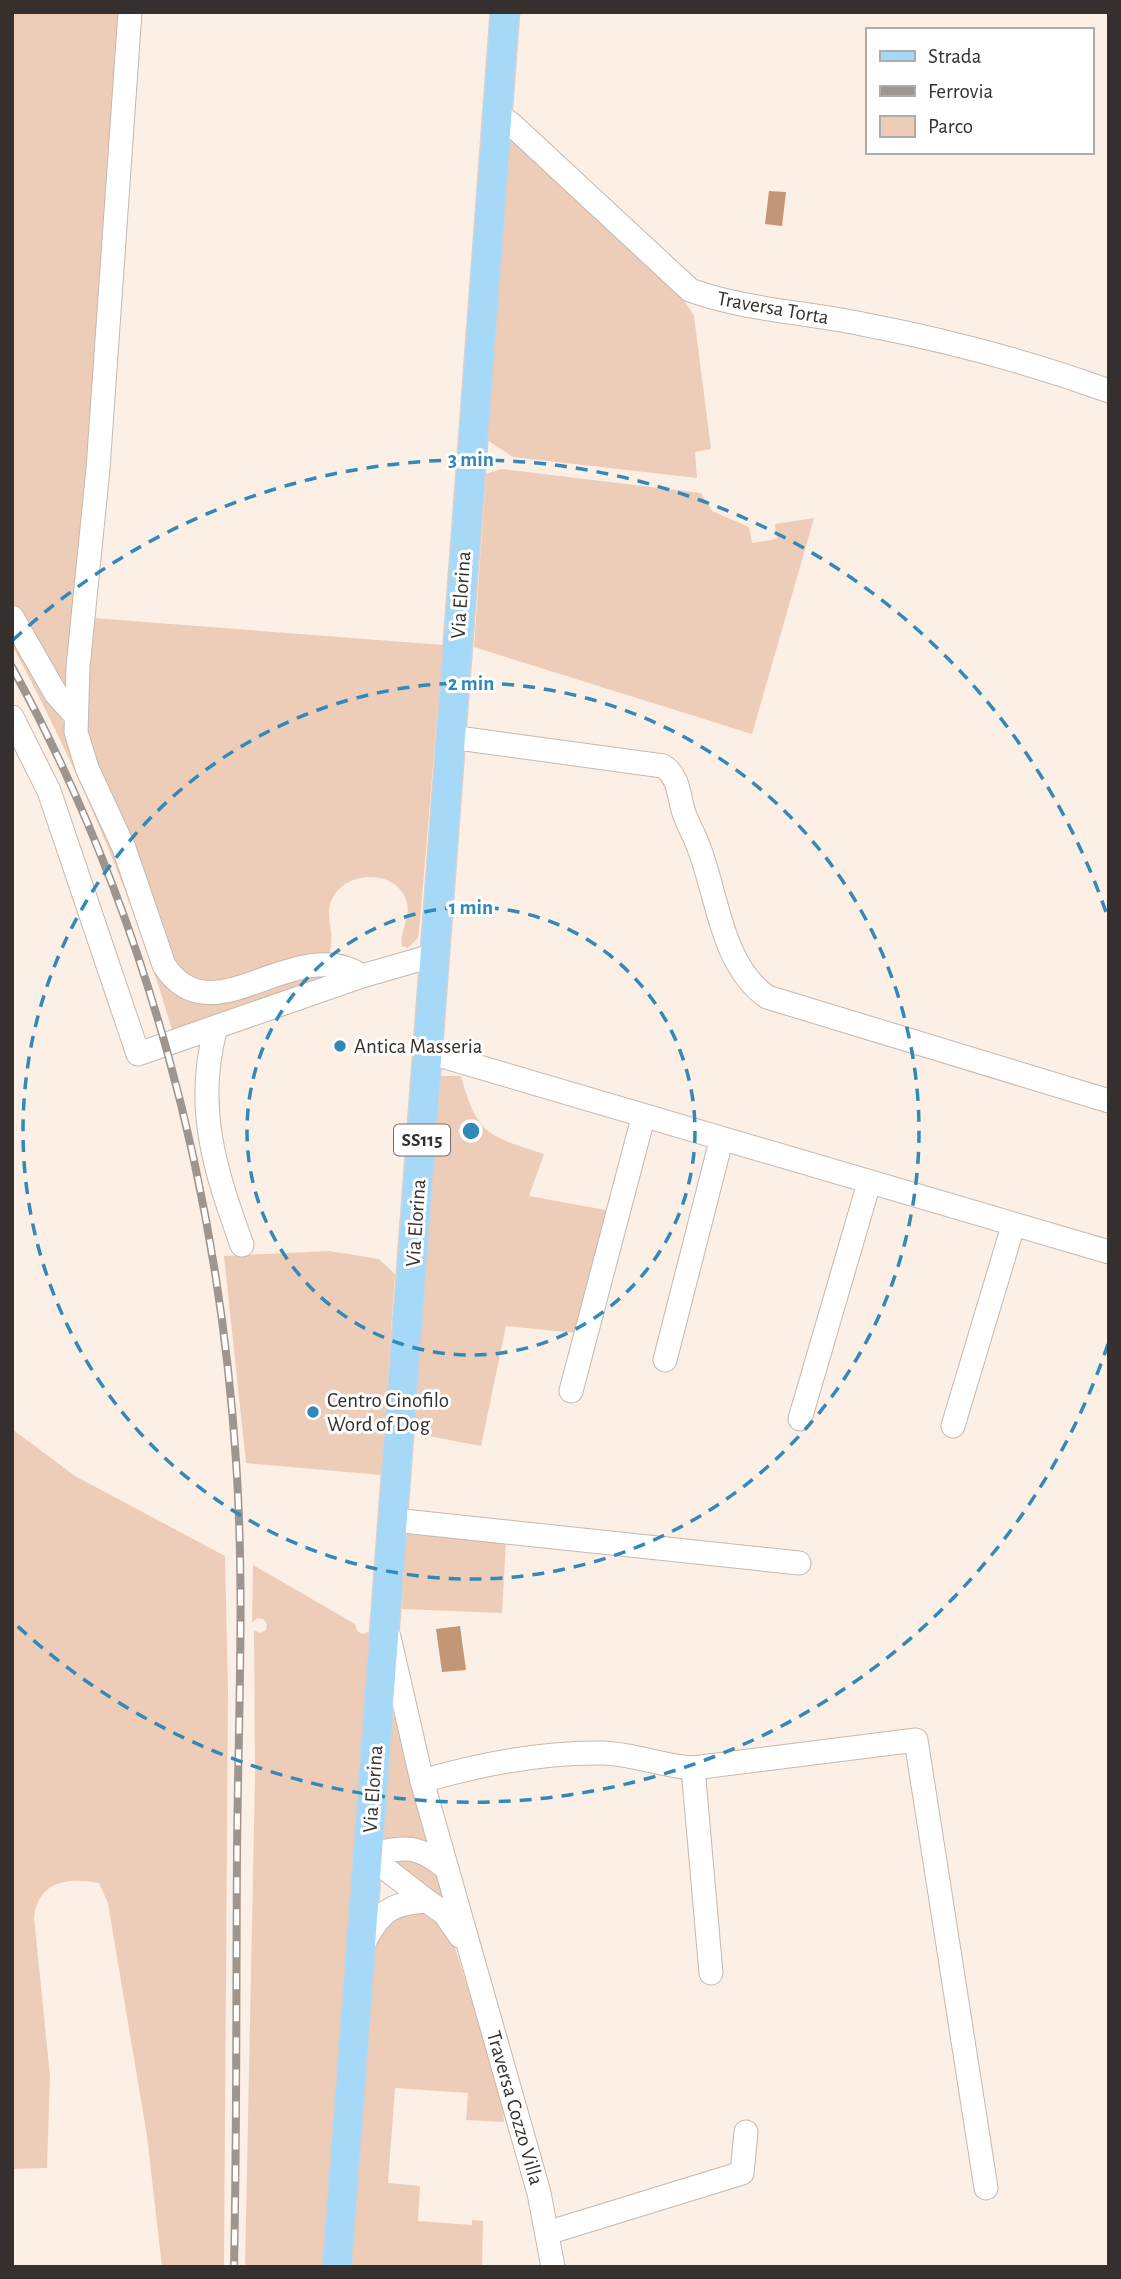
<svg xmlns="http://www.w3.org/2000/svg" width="1121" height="2279" font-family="'Alegreya Sans',sans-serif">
  <rect width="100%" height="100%" fill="#fcefe6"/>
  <g fill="#edcdb8">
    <polygon points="12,12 122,12 71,687 64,689 12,608"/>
    <polygon points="514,137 682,297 694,316 711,449 695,452 697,478 513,457 487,440 509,141"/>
    <polygon points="501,469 701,493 712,511 749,527 752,543 777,539 775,524 814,518 752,734 474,647 486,474"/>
    <path d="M 93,618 L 443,645 L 420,922 L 418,938 L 408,948 L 402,946 C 399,932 411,918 407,903 C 399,870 349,869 333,897 C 322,915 338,937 328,956 L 227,986 L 178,973 L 84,732 Z"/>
    <path d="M 12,626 L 67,729 L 185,995 L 314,969 L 342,973 L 172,1030 C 133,896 78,768 12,645 Z"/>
    <path d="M 441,1076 L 461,1076 C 477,1135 488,1136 544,1154 L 529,1196 L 611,1211 L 576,1333 L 506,1326 L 481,1446 L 413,1433 Z"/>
    <polygon points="329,1251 379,1259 395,1274 381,1475 246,1463 224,1256"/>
    <path d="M 12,1429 L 75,1476 L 225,1556 L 228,1691 L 224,2267 L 162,2267 L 147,2136 L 108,1903 L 99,1883 C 67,1877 39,1881 34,1917 L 50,2076 L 47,2168 L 12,2169 Z"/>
    <polygon points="411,1532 506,1540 502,1613 402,1609 404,1534"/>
    <polygon points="253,1565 355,1624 357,1631 362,1634 368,1632 371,1636 325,2267 245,2267 255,1777 254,1630 260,1633 266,1630 267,1624 263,1619 257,1618 252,1623"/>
    <polygon points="391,1717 395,1717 398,1721 432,1841 427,1844 383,1845"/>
    <polygon points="401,1856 435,1868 446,1904 391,1866 392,1858"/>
    <polygon points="412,1909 432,1914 451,1934 502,2099 504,2122 466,2120 468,2093 395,2088 388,2183 420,2186 418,2221 472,2225 472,2220 483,2221 482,2267 346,2267 369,1955 383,1923"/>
  </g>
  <g fill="#c39676">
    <polygon points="769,191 786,192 782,226 765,224"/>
    <polygon points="460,1626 466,1670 442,1672 436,1629"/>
  </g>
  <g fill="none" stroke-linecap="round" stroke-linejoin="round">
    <g stroke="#c4b8b0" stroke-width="25">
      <g id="minor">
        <path d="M 130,12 L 98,469 L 78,667 L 76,732 L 87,768 L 124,848 L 164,965 C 212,1041 294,931 362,976"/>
        <path d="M 497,116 L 510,123 L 690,290 C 745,310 805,312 862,324 C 946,340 1029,362 1109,391"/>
        <polyline points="12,617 56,694 76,716"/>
        <polyline points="12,717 49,791 138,1054 362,976 435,955"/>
        <path d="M 451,737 L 663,766 C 680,777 678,796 684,813 C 688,825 695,836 699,848 C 718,897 721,964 767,997 L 1109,1101"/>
        <path d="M 216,1027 C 194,1107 215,1170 242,1245"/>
        <polyline points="428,1052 1109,1252"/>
        <polyline points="665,1360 721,1141"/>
        <polyline points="571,1391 643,1118"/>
        <polyline points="800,1419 869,1183"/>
        <polyline points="953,1426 1013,1226"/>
        <polyline points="394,1520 799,1563"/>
        <polyline points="389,1637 422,1781 539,2193 553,2267"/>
        <polyline points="693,1768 711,1973"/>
        <path d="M 422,1781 C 481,1764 542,1752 603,1753 C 633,1754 663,1766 693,1768 L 916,1740 L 986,2188"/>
        <path d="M 368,1855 C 405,1847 416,1843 447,1869"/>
        <polyline points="368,1855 427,1901"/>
        <path d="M 363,1944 C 380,1912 390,1903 427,1901 L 444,1913 L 460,1936"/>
        <polyline points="547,2233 742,2173 746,2132"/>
      </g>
    </g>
    <g stroke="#d3d1d1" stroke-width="31">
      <polyline id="major" points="337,2267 505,12"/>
    </g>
    <use href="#minor" stroke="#fff" stroke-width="23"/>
    <use href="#major" stroke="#a6d9f8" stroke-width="28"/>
    <g stroke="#9e958e" stroke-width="8">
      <path id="rail" d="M 12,667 C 145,910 218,1185 236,1461 C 245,1592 238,1724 237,1855 C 236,1992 237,2130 234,2267"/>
    </g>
    <use href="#rail" stroke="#fff" stroke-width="5" stroke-dasharray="16" stroke-linecap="butt"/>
  </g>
  <g fill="none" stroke="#3289b8" stroke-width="3.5" stroke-dasharray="12 9">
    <circle cx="471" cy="1131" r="224"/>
    <circle cx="471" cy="1131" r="448"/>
    <path d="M1108 1344A672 672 0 0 1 13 1622M13 640A672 672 0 0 1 1108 918"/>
  </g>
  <g fill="#3289b8" stroke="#fff" stroke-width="2.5">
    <circle cx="340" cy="1046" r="7"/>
    <circle cx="313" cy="1412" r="7"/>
  </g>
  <g text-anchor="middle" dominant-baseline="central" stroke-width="6" stroke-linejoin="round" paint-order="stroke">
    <rect fill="#fff" stroke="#726e6c" stroke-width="2" x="394" y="1124.5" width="56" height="31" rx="5"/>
    <g font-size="19" font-weight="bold" fill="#35302d">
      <text x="422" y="1140">SS115</text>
    </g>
    <g font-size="21" fill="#35302d" stroke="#fff">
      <text transform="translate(773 308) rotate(10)">Traversa Torta</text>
      <text transform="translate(461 595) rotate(-86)">Via Elorina</text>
      <text transform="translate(416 1223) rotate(-86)">Via Elorina</text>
      <text transform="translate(373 1789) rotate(-86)">Via Elorina</text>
      <text transform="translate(515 2108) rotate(74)">Traversa Cozzo Villa</text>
    </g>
    <g font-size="21" fill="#35302d" stroke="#fff" text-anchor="start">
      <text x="354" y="1046">Antica Masseria</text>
      <text x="327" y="1400">Centro Cinofilo<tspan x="327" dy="24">Word of Dog</tspan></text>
    </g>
  </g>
  <circle cx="471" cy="1131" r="10" fill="#3289b8" stroke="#fff" stroke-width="3.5"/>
  <g font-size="21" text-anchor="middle" font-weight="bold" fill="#3289b8" stroke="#fff" stroke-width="6" stroke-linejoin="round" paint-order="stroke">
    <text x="471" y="466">3 min</text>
    <text x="471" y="690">2 min</text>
    <text x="471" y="914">1 min</text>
  </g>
  <rect width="1121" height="2279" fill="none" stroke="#35302d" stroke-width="28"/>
  <rect x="866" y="28" width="228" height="126" fill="#ffffff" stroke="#aeacab" stroke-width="2"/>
  <rect x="880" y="51" width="35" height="10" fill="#a6d9f8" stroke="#aeacab" stroke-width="2"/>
  <text x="928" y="63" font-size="21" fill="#35302d">Strada</text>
  <rect x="880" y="86" width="35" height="10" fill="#9e958e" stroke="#aeacab" stroke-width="2"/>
  <text x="928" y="98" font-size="21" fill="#35302d">Ferrovia</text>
  <rect x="880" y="116" width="35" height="21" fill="#edcdb8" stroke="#aeacab" stroke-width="2"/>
  <text x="928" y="133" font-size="21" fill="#35302d">Parco</text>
</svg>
